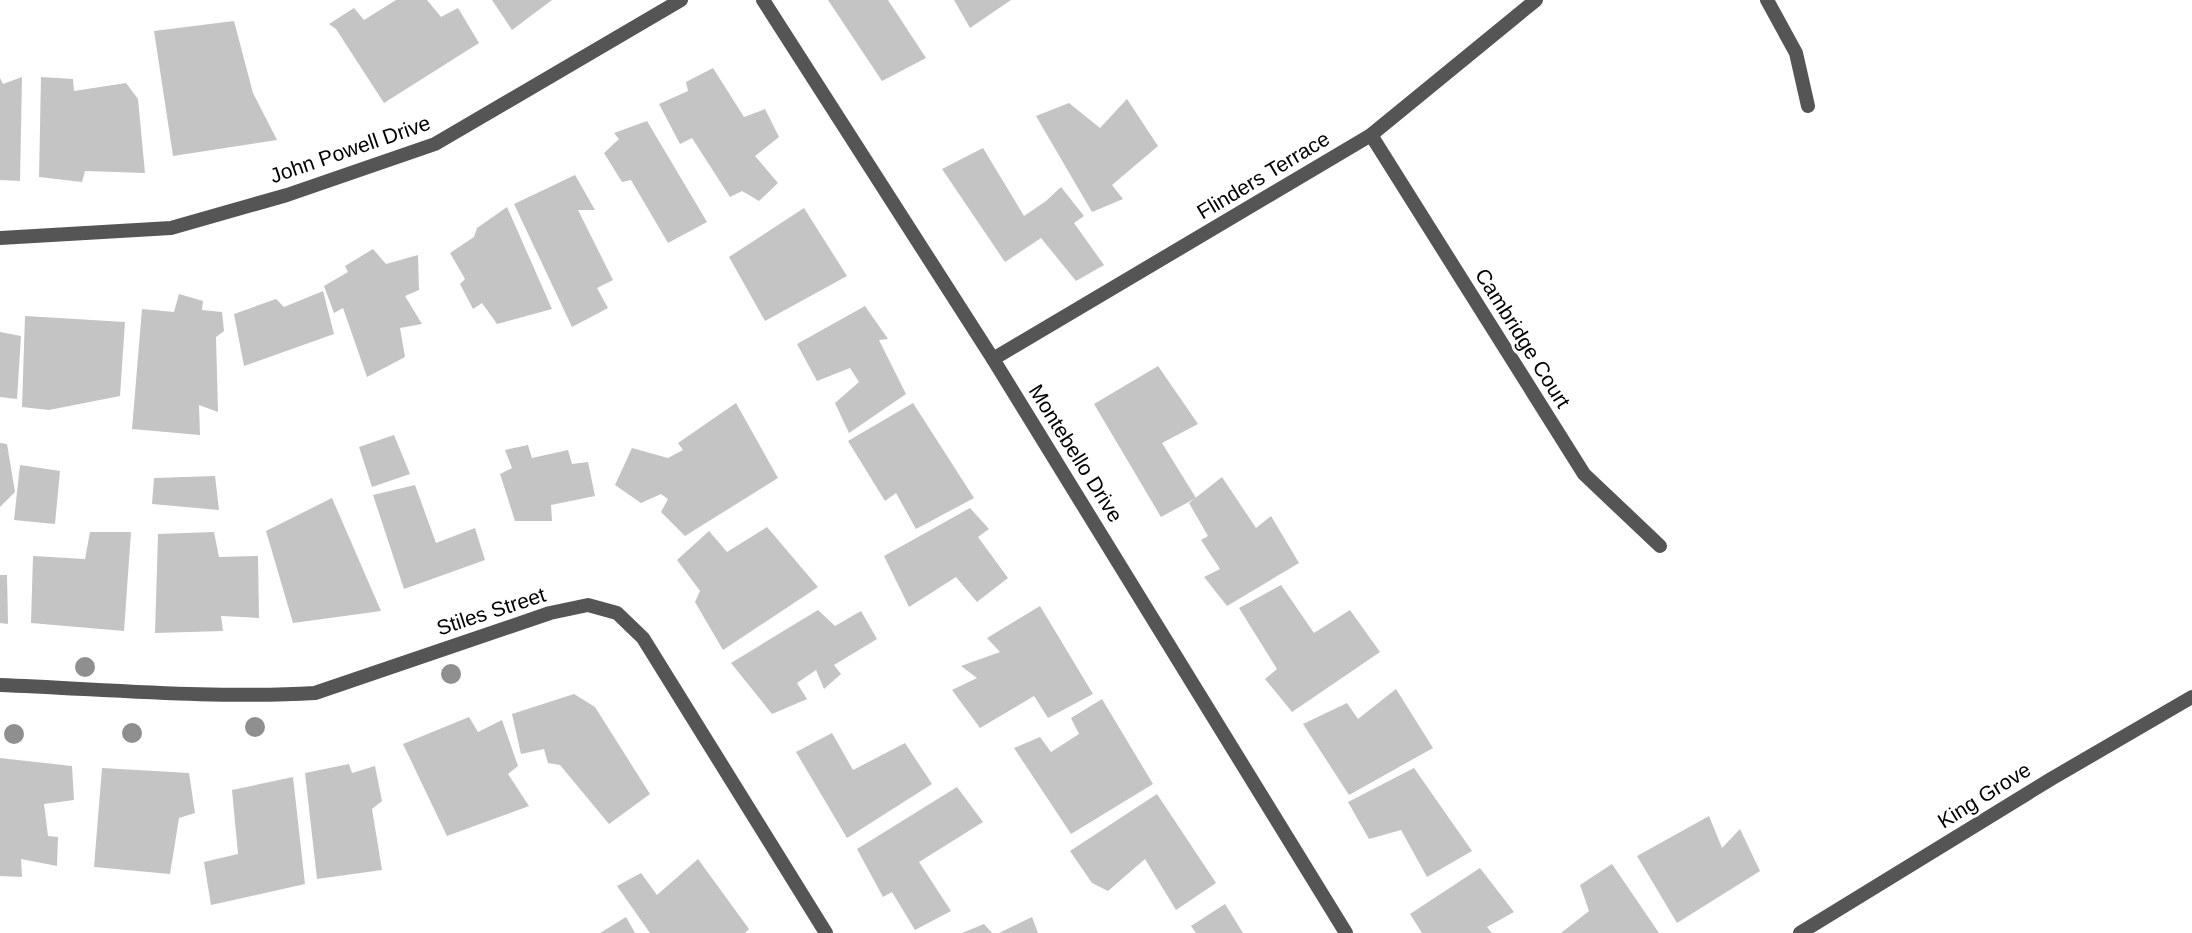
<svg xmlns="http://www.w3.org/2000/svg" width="2192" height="933" font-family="Arial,sans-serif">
  <rect width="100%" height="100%" fill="#fff"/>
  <g fill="#c4c4c4">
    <polygon points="396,0 427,0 441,17 458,8 479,43 384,103 336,29 329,24 354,8 364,20"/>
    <polygon points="492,0 552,0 512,30"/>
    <polygon points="828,0 888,0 926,58 882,81"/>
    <polygon points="954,0 1011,0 970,28"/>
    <polygon points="234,21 253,93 277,140 173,156 154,31"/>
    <polygon points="713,68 744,117 765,109 779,137 755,156 778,183 759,201 742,191 730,197 692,138 680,144 659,104 688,91 686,82"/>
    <polygon points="22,77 20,181 0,180 0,78 3,84"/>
    <polygon points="41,77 73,79 74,91 126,83 138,99 145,173 85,171 82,182 39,177"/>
    <polygon points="1127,99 1158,146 1112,185 1123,199 1092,212 1036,116 1069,103 1100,128"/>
    <polygon points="647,121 707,222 668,243 631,180 622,182 604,153 619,139 614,133"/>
    <polygon points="983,148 1024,216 1046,201 1061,187 1084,216 1074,223 1104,265 1076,281 1041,238 1005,262 942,169"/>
    <polygon points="575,175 595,210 578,210 613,280 597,288 608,308 572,327 514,204"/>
    <polygon points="507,207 552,309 497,324 482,303 473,309 460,284 465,279 450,253 474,237 477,228"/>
    <polygon points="804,208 847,276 765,321 729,257"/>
    <polygon points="373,249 386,264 418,255 419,290 405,296 422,324 400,328 405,357 367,377 343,308 334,313 324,286 348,272 345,266"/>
    <polygon points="323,291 334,334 244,366 234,314 276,299 284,307"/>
    <polygon points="179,294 203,301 202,310 222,312 224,331 216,337 218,412 199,405 200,435 132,429 142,309 174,312"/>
    <polygon points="865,306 888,339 879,340 906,394 849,433 835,403 859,382 850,368 817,381 797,344"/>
    <polygon points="25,316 125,322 120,396 49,410 22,407"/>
    <polygon points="0,332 21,336 17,399 0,397"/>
    <polygon points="1158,366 1198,424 1162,443 1196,498 1161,517 1094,404"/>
    <polygon points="736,403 778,478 685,536 661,512 668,499 661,494 641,503 615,485 632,448 668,458 683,450 678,443"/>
    <polygon points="913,403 974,498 916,529 896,493 885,501 848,441"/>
    <polygon points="394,435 410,474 372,487 359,447"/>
    <polygon points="0,443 7,444 15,492 0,507"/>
    <polygon points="528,445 532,458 568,450 572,464 588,462 595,496 551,505 552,521 515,521 500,474 512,468 505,450"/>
    <polygon points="20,465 60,471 55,524 14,520"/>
    <polygon points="215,476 219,510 152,504 154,478"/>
    <polygon points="1222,477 1256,528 1271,516 1299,563 1227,606 1204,577 1220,569 1201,540 1208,536 1189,503"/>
    <polygon points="415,485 436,543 475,528 485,560 404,589 373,495"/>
    <polygon points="332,498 381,611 293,623 266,531"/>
    <polygon points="970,508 989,529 978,537 1008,578 977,602 956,577 909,607 884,556"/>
    <polygon points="767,527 818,587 723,650 695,602 700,591 677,560 709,531 727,552"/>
    <polygon points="90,532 131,532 124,631 31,623 33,556 85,559"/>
    <polygon points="214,532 219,557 258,556 259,618 221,616 223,631 155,633 158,534"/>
    <polygon points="0,575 7,575 8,624 0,623"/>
    <polygon points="1281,585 1314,633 1350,610 1380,652 1292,712 1265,679 1277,669 1239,608"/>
    <polygon points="1040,606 1093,694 1048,718 1034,696 980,728 952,690 977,678 961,666 1000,652 987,638"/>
    <polygon points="818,610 835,626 861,611 877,639 834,665 841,674 824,689 816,670 797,683 807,699 772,714 731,663"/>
    <polygon points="1396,689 1433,748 1349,795 1303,724 1347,703 1358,719"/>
    <polygon points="574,694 595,707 650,794 609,824 560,765 548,763 544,749 521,754 512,714"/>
    <polygon points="1102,699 1153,784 1071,834 1014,748 1040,737 1051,752 1079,734 1071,718"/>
    <polygon points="469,717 478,732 502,720 518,766 508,774 529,806 447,836 403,744"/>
    <polygon points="832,733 853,770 905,743 932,784 847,838 796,752"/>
    <polygon points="0,758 72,766 74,800 44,804 48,836 58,837 57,866 21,859 22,877 0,876"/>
    <polygon points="349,764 352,773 375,766 382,801 372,809 382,870 317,879 305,773"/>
    <polygon points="102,768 189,773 195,813 179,818 170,874 94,867"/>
    <polygon points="1414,768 1472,851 1427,877 1401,830 1369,839 1348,802"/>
    <polygon points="293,777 305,884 211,905 204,862 238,854 232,790"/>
    <polygon points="957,787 983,822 919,862 951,911 915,930 892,892 883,897 857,849"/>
    <polygon points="1157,794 1216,883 1176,910 1145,859 1108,891 1092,883 1070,851"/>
    <polygon points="1709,816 1722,848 1740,829 1760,871 1677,923 1637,856"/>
    <polygon points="698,859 749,929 745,933 650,933 617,886 641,873 657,895"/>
    <polygon points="1612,864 1659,933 1561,933 1589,911 1580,885"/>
    <polygon points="1480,868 1514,912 1487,927 1492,933 1422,933 1410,914"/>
    <polygon points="1225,904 1243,933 1196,933 1191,926"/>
    <polygon points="626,917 635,933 600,933"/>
    <polygon points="1032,917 1038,933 999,933"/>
    <polygon points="984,924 992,933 962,933"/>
  </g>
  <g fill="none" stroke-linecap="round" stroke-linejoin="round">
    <g stroke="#555" stroke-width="14">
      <polyline points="763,0 993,359 1346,933"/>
      <polyline points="1767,0 1796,53 1808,106"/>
      <polyline points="1371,135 1584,474 1660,546"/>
      <polyline points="0,238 171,228 287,195 435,144 681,0"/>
      <polyline points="993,359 1371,135 1536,0"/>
      <path d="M 0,685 C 104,689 210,699 315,693 L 550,613 L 588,605 L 617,613 L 643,638 L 826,933"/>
      <polyline points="1800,933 2051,779 2192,697"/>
    </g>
  </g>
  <g fill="#8f8f8f">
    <circle cx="85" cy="667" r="10"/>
    <circle cx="451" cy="674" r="10"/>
    <circle cx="255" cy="727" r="10"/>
    <circle cx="132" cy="733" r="10"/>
    <circle cx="14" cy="734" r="10"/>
  </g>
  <g text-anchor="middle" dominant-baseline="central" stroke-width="6" stroke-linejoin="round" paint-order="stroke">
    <g font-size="21" fill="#000" stroke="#fff">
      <text transform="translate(350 149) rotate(-19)">John Powell Drive</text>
      <text transform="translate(1263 175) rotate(-31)">Flinders Terrace</text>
      <text transform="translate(1523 338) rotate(58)">Cambridge Court</text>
      <text transform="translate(1076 453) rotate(58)">Montebello Drive</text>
      <text transform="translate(491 611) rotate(-18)">Stiles Street</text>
      <text transform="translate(1984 795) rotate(-32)">King Grove</text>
    </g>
  </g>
</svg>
